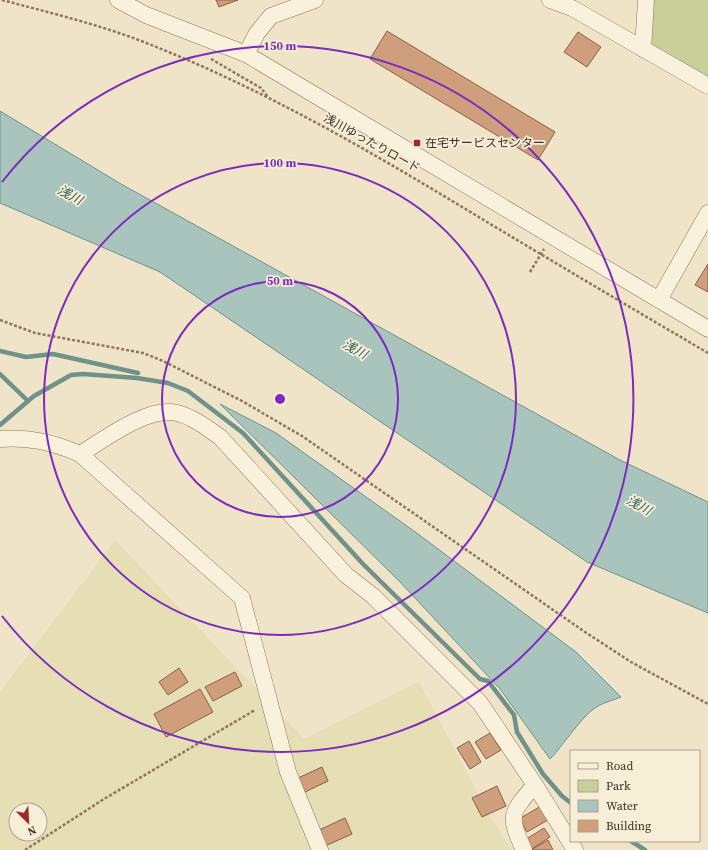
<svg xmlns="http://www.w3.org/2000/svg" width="708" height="850" font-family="'Source Serif 4','Noto Sans JP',serif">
  <rect width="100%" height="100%" fill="#f0e4c8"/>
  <path fill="#e6deb5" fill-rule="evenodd" d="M 115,540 L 304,739 L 419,682 L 491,818 L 512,850 L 0,850 L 0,692 ZM 16,810 L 40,810 L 40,834 L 16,834 Z"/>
  <polygon fill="#c9cf9b" points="646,0 708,0 708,86 643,49"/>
  <g fill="#a9c4bc" stroke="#6f938a">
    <polygon points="0,111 121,184 620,460 708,502 708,613 587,562 160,272 0,203"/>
    <path d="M 220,404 L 276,433 L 414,531 L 576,652 L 621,697 C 614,700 605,702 598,706 C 583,714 563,746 550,759 L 500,689 L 400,582 Z"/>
  </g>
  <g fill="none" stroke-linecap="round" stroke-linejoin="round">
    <g stroke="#6f938a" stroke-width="4.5">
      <polyline points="0,351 26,357 53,354 138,373"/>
      <polyline points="0,374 28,401"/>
      <polyline points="0,425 34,396 71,375 83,374 137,378 168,383 188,391 243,433 363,564 480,679 488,681 514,715 517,732 543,774 562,796 571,803"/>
      <polyline points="631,841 645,850"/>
    </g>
  </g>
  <g fill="#cf9f7d" stroke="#8d5f41">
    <polygon points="216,0 238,0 219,7"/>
    <polygon points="387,31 555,132 538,160 370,59"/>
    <polygon points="578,32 601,47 587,67 564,52"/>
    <polygon points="708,264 708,292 695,285"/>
    <polygon points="179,668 188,682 168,695 159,682"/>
    <polygon points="235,672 242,686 213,701 205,687"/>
    <polygon points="200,689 213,712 166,737 154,714"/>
    <polygon points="490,733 501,750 486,759 475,742"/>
    <polygon points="469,741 481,762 470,769 457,748"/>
    <polygon points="322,767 328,781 305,792 298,778"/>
    <polygon points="497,786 506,806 482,817 472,798"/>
    <polygon points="541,806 548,820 527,832 519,819"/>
    <polygon points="345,818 352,834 325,846 319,830"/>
    <polygon points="544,828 550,837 530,850 523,841"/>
    <polygon points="548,840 553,850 531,850"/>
  </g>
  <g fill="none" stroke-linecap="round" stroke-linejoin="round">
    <g stroke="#8d765c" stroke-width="17">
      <g id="minor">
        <polyline points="118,0 146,15 246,54 708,329"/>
        <polyline points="550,0 572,8 708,86"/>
        <polyline points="643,49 646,0"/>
        <polyline points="246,54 257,33 271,16 315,0"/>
        <polyline points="660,298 708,213"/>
        <path d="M 0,439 C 30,437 52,442 80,454 L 242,598 L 288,772 L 320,850"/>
        <path d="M 80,454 C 105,439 148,406 177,413 C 193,417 207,428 220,437 L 346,575 L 373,596 L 480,703 L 535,785 L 575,850"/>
        <path d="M 524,850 C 508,816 510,813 535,785"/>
      </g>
    </g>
    <g stroke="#8d765c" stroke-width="2.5" stroke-dasharray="3 2" stroke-linecap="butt">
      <path d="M 2,0 C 47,12 93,23 136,39 C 259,86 370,151 482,219 C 557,264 633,309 708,353"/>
      <polyline points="211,59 261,88 268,97"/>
      <polyline points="530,272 544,249"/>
      <polyline points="0,320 35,333 143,353 163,361 242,401 302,436 585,632 631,662 708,704"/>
      <polyline points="25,850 104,799 255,710"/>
    </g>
    <use href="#minor" stroke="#faf1dc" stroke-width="16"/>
  </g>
  <g fill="none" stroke="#7b2cbf" stroke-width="2">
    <circle cx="280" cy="399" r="118"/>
    <circle cx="280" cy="399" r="236"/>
    <path d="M2 182A353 353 0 1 1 2 616"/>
  </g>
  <rect fill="#9e2a2b" stroke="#f7eed8" stroke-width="1.5" x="413" y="139" width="8" height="8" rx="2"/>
  <g text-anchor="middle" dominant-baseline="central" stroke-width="3.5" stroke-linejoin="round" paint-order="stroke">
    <g font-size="12" fill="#3d2e20" stroke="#f7eed8">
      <text transform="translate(372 143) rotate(29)">浅川ゆったりロード</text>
    </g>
    <g font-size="12" fill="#3d2e20" stroke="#f7eed8" text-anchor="start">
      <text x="425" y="143">在宅サービスセンター</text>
    </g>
    <g font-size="13" font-style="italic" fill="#2f5d5a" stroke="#f7eed8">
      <text transform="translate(70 195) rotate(28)">浅川</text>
      <text transform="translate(355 349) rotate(29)">浅川</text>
      <text transform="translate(639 505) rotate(29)">浅川</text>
    </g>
  </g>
  <circle cx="280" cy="399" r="6" fill="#7b2cbf" stroke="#f7eed8" stroke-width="2"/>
  <g font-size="12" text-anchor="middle" font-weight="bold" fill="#7b2cbf" stroke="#f7eed8" stroke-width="3.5" stroke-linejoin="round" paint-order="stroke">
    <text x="280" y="50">150 m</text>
    <text x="280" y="167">100 m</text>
    <text x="280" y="285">50 m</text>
  </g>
  <rect x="570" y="750" width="130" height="92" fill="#f7eed8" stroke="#ada18e"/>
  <rect x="578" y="763" width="20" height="6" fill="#faf1dc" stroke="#ada18e"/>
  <text x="606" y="770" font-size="12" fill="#3d2e20">Road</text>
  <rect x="578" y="780" width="20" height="12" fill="#c9cf9b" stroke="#ada18e"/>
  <text x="606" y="790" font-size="12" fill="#3d2e20">Park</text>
  <rect x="578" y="800" width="20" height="12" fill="#a9c4bc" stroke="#ada18e"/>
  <text x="606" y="810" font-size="12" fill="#3d2e20">Water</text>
  <rect x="578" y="820" width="20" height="12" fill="#cf9f7d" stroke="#ada18e"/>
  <text x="606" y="830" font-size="12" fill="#3d2e20">Building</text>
  <g transform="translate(28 822) rotate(156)"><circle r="19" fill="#f7eed8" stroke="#ada18e"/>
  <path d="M0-3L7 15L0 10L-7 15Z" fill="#9e2a2b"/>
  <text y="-6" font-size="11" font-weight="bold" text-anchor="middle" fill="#3d2e20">N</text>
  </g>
</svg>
